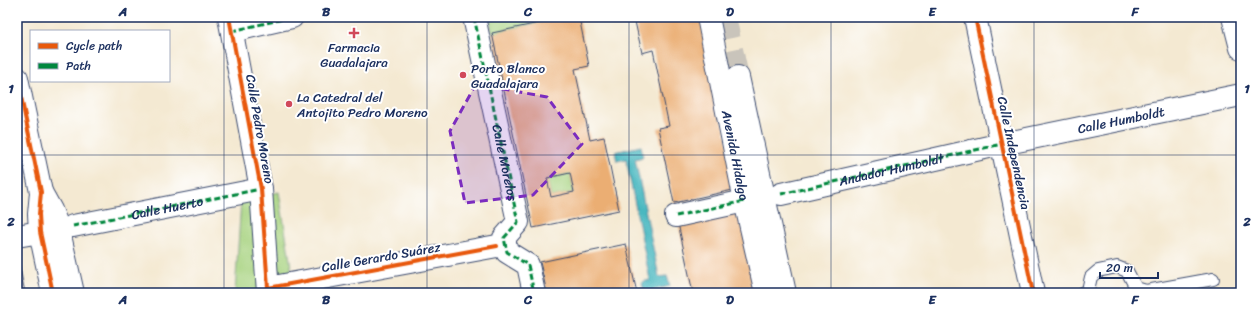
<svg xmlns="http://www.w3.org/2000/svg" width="1258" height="310" font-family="Sriracha,sans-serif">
  <rect width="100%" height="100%" fill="#fff"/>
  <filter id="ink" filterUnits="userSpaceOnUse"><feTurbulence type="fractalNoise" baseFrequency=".025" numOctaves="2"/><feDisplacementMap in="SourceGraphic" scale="8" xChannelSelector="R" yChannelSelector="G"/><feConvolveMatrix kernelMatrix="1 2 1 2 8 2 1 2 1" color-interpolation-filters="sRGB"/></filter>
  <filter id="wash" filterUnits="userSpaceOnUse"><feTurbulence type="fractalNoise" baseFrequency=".012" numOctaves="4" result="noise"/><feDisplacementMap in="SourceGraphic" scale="16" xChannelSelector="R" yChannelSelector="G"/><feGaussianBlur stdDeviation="0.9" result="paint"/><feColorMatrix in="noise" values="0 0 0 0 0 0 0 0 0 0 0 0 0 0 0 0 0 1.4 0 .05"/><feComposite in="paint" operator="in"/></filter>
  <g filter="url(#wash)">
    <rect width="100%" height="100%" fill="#f4e9d2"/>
    <g fill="#a6d27e" stroke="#60806e">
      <polygon points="489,17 567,17 492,33"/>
      <polygon points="570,173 574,192 551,197 547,178"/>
      <polygon points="279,192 292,273 293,293 235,293 241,200"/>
    </g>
    <polygon fill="#49b8c0" stroke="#32748f" points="641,146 643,157 635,159 659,277 667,276 670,286 644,292 642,282 650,280 626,159 617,161 615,152"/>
    <g id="blocks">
      <g fill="#ebae73" fill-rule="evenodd">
        <path d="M 567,17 L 579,17 L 589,66 L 575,69 L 590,140 L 604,137 L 619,210 L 533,228 L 492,33 ZM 570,173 L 574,192 L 551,197 L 547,178 Z"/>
        <polygon points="634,17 701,17 737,189 674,203 658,128 669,126 653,50 642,53"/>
        <polygon points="739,210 757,293 705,293 705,292 693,293 678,223"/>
        <polygon points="626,244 637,293 547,293 540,262"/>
        <polygon points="19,262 25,293 17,293 17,263"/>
      </g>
    </g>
  </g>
  <g filter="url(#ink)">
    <use href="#blocks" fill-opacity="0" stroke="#3c4b6f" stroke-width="1"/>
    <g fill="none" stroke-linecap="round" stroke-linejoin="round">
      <polyline stroke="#c9c4bb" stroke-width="22" stroke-dasharray="22 11" stroke-linecap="butt" points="725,17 738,77"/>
      <g stroke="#3c4b6f" stroke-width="14">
        <polyline id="lane" points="1083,293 1088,290 1091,277 1098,271 1117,267 1127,271 1136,288 1146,291 1213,279"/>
      </g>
      <g stroke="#3c4b6f" stroke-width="24">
        <g id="street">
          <polyline points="229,17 261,189 268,293"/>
          <polyline points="474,17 518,222 504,238 507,252 528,265 534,293"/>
          <path id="s1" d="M 708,17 L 745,201 L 766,293"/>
          <polyline points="975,17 1033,293"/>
          <polyline points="1233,17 1241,48"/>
          <polyline points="232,31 292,17"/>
          <path id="s2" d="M 781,194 L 1002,144 L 1241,95"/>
          <polyline points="676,216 745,201"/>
          <polyline points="73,226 261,189"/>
          <polyline points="17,236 40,232"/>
          <polyline points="268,288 497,246"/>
        </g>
      </g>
      <g stroke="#3c4b6f" stroke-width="24">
        <g id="secondary">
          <polyline points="738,77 785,293"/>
          <polyline points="17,78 41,192 39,214 40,232 53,293"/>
          <polyline points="41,192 51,210 58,227 73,293"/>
        </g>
      </g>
      <use href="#lane" stroke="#fff" stroke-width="12"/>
      <use href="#street" stroke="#fff" stroke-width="22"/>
      <use href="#secondary" stroke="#fff" stroke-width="22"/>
      <g stroke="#00873e" stroke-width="3" stroke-dasharray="6 3" stroke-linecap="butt">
        <path id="s3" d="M 474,17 L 518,222 L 504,238 L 507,252 L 528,265 L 534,293"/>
        <polyline points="232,31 292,17"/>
        <polyline points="781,194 1002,144"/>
        <polyline points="676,216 745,201"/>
        <path id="s4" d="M 73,226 L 261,189"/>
      </g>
      <g stroke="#fff" stroke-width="6">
        <g id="cycleway">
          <polyline points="229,17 261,189 268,288 497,246"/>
          <polyline points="975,17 1033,293"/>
          <polyline points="17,78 41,192 39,214 40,232 53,293"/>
        </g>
      </g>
      <use href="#cycleway" stroke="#e8590c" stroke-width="4"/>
    </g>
  </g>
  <path fill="#7b2cbf" fill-opacity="0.2" stroke="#7b2cbf" stroke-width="3" stroke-dasharray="8 5" stroke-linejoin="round" d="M 476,84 L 547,97 L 582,144 L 533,195 L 465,203 L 450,131 Z"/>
  <path fill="none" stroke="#1b2f5e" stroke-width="1" stroke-opacity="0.55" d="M 224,17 L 224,293M 427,17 L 427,293M 629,17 L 629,293M 831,17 L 831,293M 1034,17 L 1034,293M 17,155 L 1241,155"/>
  <g fill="#d1495b" stroke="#fff" stroke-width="1.5">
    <path d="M352 27h4v4h4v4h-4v4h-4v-4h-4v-4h4z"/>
    <circle cx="463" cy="75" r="4"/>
    <circle cx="289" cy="104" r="4"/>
  </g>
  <g text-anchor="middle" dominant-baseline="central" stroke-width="4" stroke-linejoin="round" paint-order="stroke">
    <g font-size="13" fill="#1b2f5e" stroke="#fff" text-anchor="start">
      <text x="354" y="47" text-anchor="middle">Farmacia<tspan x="354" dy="15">Guadalajara</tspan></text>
      <text x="471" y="68">Porto Blanco<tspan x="471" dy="15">Guadalajara</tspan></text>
      <text x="297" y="97">La Catedral del<tspan x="297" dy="15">Antojito Pedro Moreno</tspan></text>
    </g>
    <g font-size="13" fill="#1b2f5e" stroke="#fff">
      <text stroke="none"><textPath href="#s2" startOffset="348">Calle Humboldt</textPath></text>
      <text transform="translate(260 129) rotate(80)">Calle Pedro Moreno</text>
      <text transform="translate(1014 153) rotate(78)">Calle Independencia</text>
      <text stroke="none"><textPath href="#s1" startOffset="141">Avenida Hidalgo</textPath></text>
      <text stroke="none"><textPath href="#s3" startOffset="149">Calle Morelos</textPath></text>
      <text stroke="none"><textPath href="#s2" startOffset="113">Andador Humboldt</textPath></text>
      <text stroke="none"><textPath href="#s4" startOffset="96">Calle Huerto</textPath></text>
      <text transform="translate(381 257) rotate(-10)">Calle Gerardo Suárez</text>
    </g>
  </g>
  <rect width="1258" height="310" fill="none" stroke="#fff" stroke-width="44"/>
  <rect x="30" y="30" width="140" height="52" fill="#ffffff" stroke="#a4acbf"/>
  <rect x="38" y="43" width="20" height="6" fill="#e8590c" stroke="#a4acbf"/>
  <text x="66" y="50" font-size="12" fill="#1b2f5e">Cycle path</text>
  <rect x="38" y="63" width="20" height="6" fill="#00873e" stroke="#a4acbf"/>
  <text x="66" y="70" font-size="12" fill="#1b2f5e">Path</text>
  <path d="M1100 272v6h58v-6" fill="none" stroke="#1b2f5e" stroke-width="2"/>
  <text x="1106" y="272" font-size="12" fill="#1b2f5e" stroke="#ffffff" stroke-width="3" paint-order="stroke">20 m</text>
  <rect x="22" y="22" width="1214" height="266" fill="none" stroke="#1b2f5e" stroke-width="1.5"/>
  <g font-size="13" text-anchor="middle" font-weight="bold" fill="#1b2f5e">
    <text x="123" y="16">A</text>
    <text x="326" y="16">B</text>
    <text x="528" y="16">C</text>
    <text x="730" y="16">D</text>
    <text x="932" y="16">E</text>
    <text x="1135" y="16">F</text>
    <text x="11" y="93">1</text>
    <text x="1247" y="93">1</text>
    <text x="11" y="226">2</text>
    <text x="1247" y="226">2</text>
    <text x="123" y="304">A</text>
    <text x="326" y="304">B</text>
    <text x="528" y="304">C</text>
    <text x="730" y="304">D</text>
    <text x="932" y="304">E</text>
    <text x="1135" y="304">F</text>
  </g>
</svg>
